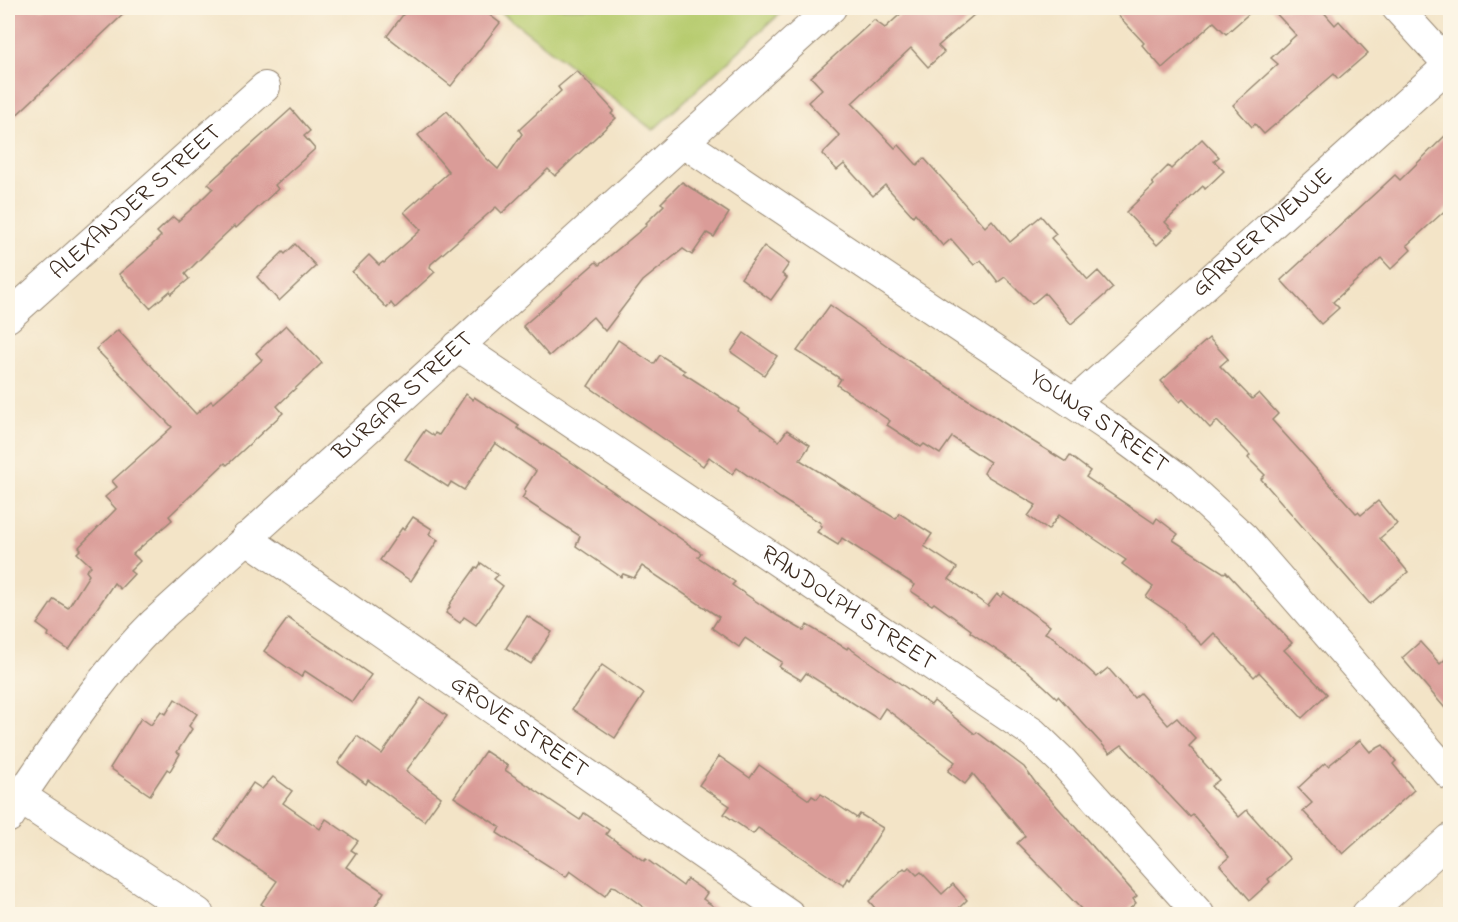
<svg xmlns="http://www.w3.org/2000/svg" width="1458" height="922" font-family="'Indie Flower',sans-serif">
  <rect width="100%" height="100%" fill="#fcf5e5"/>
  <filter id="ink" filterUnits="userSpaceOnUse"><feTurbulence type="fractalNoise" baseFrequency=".0167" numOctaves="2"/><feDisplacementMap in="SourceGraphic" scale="12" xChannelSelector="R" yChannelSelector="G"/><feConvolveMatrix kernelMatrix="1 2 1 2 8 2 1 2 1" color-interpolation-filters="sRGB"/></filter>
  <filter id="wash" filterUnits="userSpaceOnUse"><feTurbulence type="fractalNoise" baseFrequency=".008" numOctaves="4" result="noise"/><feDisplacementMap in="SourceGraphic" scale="24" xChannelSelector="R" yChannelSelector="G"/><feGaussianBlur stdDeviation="1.35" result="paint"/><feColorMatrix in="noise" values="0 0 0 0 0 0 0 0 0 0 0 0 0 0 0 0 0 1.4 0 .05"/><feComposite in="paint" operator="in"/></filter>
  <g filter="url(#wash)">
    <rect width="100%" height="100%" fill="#f3e4c7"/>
    <polygon fill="#b7cc70" stroke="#797b47" stroke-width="1.5" points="496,8 786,8 653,130"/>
    <g id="blocks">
      <g fill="#da9c98">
        <polygon points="8,8 130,8 8,123"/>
        <polygon points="408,8 480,8 500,23 451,86 387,36"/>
        <polygon points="907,8 982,8 938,46 944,52 928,67 911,48 852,103 895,148 899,145 917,165 924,158 985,227 992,220 1010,242 1041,216 1056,234 1051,238 1088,280 1098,271 1113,288 1071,324 1045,293 1032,304 1005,277 998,282 981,260 974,265 951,239 943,246 915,213 913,216 885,185 873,196 844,164 837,170 822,154 840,136 808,102 822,89 811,77 874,20 885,28"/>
        <polygon points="1111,8 1255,8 1226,34 1214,22 1162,68 1142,45 1144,43"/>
        <polygon points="1271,8 1320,8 1335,25 1339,21 1368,53 1338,79 1334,74 1264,134 1255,124 1252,127 1233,105 1278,64 1271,58 1296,35"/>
        <polygon points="577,71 614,111 611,114 616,118 555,176 548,169 502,213 496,207 431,264 430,267 435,272 395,308 391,303 387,308 352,272 369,255 379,265 383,262 384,263 421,230 404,212 449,172 418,135 447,111 486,158 498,169 522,134 519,130 522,127 561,91 558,87"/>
        <polygon points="291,109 310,131 304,136 315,149 275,185 278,189 236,228 234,226 216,243 185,274 189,279 171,294 170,291 150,308 119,274 146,251 161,236 157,232 173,217 178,221 198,203 213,188 208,184"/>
        <polygon points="1450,131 1450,206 1407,245 1411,250 1391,269 1381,258 1333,302 1339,308 1321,324 1281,280 1395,175 1400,180"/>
        <polygon points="1202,139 1219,157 1214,161 1224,171 1205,189 1203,186 1165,222 1173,230 1157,245 1126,212 1154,185 1152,182 1168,166 1171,169"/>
        <polygon points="682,182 729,213 714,237 707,233 692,255 683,249 643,281 605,331 593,317 549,356 523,326 596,262 599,265 647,225 645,224 664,205 661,203"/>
        <polygon points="295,244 316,266 279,301 257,277 283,252 285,254"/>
        <polygon points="764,246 789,264 782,274 787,278 771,300 741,278"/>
        <polygon points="830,305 907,360 1021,434 1066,462 1070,456 1090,471 1086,477 1154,523 1157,518 1178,534 1173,540 1224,573 1226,572 1292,643 1284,650 1327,694 1302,718 1259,672 1254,677 1214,633 1202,645 1170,613 1146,597 1153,587 1122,564 1126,560 1059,515 1048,530 1028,516 1036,505 987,476 984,473 990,462 952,437 940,454 924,444 921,447 887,425 890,421 837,385 841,379 797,351"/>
        <polygon points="286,325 322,363 277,406 283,413 227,465 225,463 169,516 172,520 133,554 140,561 130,571 134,574 120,589 114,583 69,650 48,636 49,633 37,624 54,599 68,608 89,575 86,571 91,566 77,553 81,549 79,547 116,509 105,497 117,487 112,481 172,427 96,349 118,330 196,414 211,401 213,403 262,360 256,353"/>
        <polygon points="744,333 777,356 764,375 731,352"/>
        <polygon points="1209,338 1228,359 1220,366 1252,399 1259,393 1278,414 1272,420 1356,513 1358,512 1361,515 1378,501 1397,524 1380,538 1408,572 1370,604 1261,479 1265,475 1248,458 1250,455 1217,421 1210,428 1183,399 1180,402 1161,381"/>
        <polygon points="618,340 654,364 660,355 685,371 683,373 739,409 738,411 779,441 787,430 810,445 800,460 896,519 899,513 932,534 924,546 957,568 949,579 988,606 997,594 1001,597 1004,593 1050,626 1045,633 1053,637 1097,677 1108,668 1134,698 1140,693 1168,725 1177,718 1196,739 1189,746 1219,780 1211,786 1239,817 1247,810 1290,859 1268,879 1270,882 1250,900 1220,865 1229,857 1193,815 1190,817 1122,745 1110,753 1058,696 1057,698 1029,672 970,632 971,630 934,603 932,605 911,591 915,585 842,538 838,545 817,532 822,526 820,525 821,523 780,498 737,468 732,474 709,457 703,466 588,386"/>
        <polygon points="466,394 473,400 474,397 519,426 517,428 571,462 701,553 698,557 735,582 732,585 778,616 804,631 807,625 847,649 848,647 931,705 934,701 975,734 977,732 1024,767 1035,782 1137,896 1133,899 1136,903 1123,915 1087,915 1017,843 1025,836 973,774 965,784 948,771 955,762 885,708 878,719 806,673 801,680 779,667 782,662 745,638 739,647 712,628 719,617 642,566 634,578 623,574 621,577 576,546 580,536 522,498 526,492 524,490 536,471 495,443 464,490 451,482 448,487 405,459 425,430 434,436 435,433 439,435"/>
        <polygon points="413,517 432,529 429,534 438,540 411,581 380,560 402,528 404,530"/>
        <polygon points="481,563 498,575 494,579 503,586 476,625 464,617 460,623 446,613 450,607 449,605 476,567 478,568"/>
        <polygon points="527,616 552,632 531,664 506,648"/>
        <polygon points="288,618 371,675 352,702 305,671 301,677 264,651"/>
        <polygon points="1420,642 1440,664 1450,655 1450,714 1402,658"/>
        <polygon points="602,665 644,694 615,738 572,709"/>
        <polygon points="421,698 447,716 406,771 441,797 424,821 368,780 366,784 338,763 357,736 382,754"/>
        <polygon points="175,699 197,714 189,726 192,729 177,752 180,754 170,771 167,769 150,795 110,768 141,718 151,725 161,711 166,714"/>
        <polygon points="1360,740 1370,752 1383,745 1396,761 1393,764 1414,790 1343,854 1303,811 1312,803 1298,788 1325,763 1328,766"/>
        <polygon points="485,751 508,766 505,770 580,820 584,813 609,830 606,834 644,861 646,859 683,886 687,879 707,893 703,899 726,915 654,915 616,887 612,886 605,896 570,871 566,877 497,833 500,827 454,797"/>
        <polygon points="719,756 750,778 759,765 809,800 812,796 817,799 821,794 857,818 860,814 883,828 850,880 848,878 844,886 758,828 753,834 724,814 730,806 699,785"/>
        <polygon points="273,777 292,791 283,803 320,829 326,819 358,841 351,850 356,853 346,867 384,892 370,915 277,915 261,904 277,881 215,839 253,783 262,789"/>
        <polygon points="909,867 917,875 921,872 942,894 953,884 967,900 957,910 961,915 881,915 869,901 904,868 906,870"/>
      </g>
    </g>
  </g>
  <g filter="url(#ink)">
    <use href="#blocks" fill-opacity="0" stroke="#978772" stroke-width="1.5"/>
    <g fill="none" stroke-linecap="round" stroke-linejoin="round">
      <g stroke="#978772" stroke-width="32">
        <g id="minor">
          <polyline points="1397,8 1450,66"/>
          <path id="s1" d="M 683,142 L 1113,430 L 1181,480 L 1244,538 L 1450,775"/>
          <path id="s2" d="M 8,317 L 265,87"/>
          <path id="s3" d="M 458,346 L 1033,733 L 1062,761 L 1199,914"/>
          <path id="s4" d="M 1074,403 L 1450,64"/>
          <path id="s5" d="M 246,538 L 789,914"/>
          <path id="s6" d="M 8,788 L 20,797 C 62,736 103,673 155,622 L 831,8"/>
          <polyline points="1367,914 1450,839"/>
        </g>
      </g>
      <g stroke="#978772" stroke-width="35">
        <polyline id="major" points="8,816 20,797 197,914"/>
      </g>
      <use href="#minor" stroke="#fff" stroke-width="30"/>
      <use href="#major" stroke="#fff" stroke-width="33"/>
    </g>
  </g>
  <g text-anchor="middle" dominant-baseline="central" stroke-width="4.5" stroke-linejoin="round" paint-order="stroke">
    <g font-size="24" fill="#3b2a1e" stroke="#fcf5e5">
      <text stroke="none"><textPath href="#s2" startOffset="172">ALEXANDER STREET</textPath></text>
      <text stroke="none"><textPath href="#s4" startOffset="254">GARNER AVENUE</textPath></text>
      <text stroke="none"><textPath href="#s6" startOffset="572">BURGAR STREET</textPath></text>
      <text stroke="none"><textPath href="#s1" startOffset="501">YOUNG STREET</textPath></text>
      <text stroke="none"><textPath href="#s3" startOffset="470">RANDOLPH STREET</textPath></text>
      <text stroke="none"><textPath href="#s5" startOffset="332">GROVE STREET</textPath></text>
    </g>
  </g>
  <rect width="1458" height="922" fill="none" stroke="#fcf5e5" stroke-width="30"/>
</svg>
